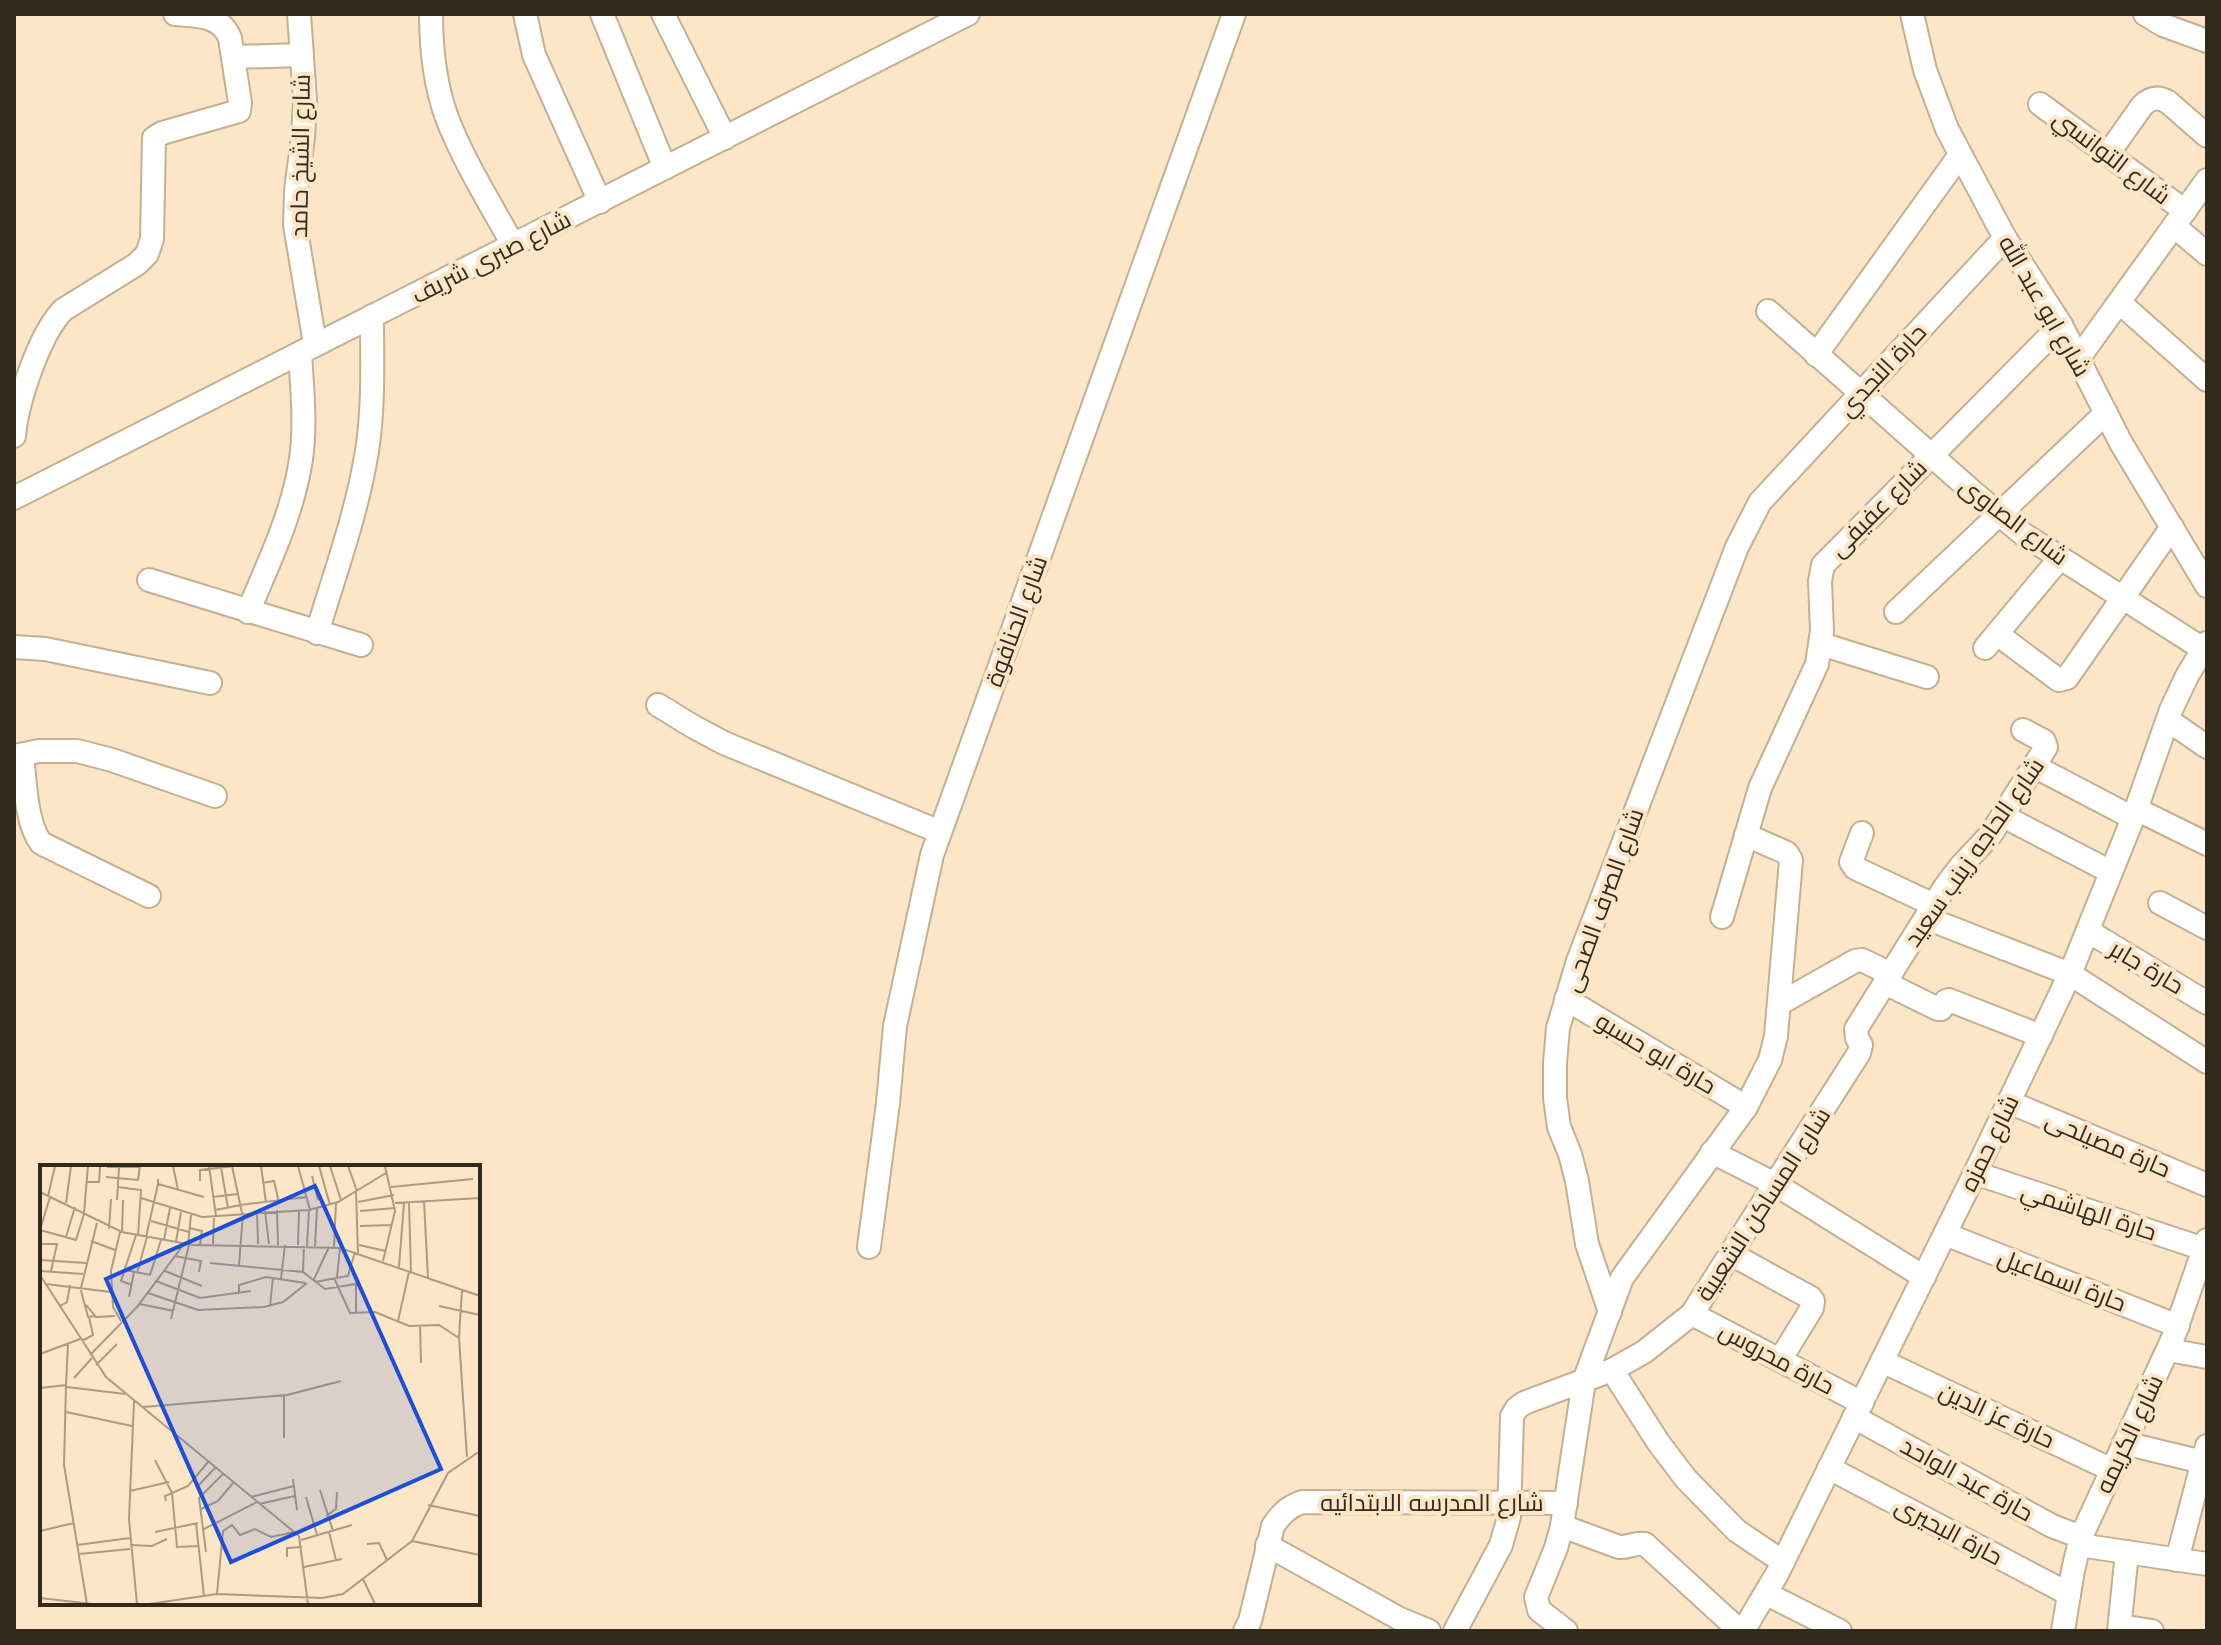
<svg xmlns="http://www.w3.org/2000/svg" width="2221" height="1645" font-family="'PT Sans',Cairo,sans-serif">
  <rect width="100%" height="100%" fill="#fde6c7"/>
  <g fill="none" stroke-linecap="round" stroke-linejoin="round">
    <g stroke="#c5af91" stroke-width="26">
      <g id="minor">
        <polyline points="299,14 305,100 303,137 296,190 295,225 315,344"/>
        <path d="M 431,14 C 431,49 435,85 447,118 C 464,162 490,203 513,245"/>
        <polyline points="525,14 534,55 600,202"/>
        <polyline points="602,14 665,168"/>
        <polyline points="663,14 725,138"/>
        <polyline points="1912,14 1925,70 1947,129 2005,238 2061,325 2121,443 2207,586"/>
        <polyline points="2145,14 2163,25 2207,41"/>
        <polyline points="233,57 302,55"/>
        <polyline points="2040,104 2185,211"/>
        <path d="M 2108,154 L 2142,106 C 2150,98 2158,96 2168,102 L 2207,136"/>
        <polyline points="2174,226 2207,254"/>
        <polyline points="2120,303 2207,380"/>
        <polyline points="1768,311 1974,493 2023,534 2203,649"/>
        <polyline points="1816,355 1960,155"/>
        <polyline points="2078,359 2207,180"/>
        <path d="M 14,436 C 17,402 39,335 63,310 L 137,264 L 147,254 L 152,239 L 154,138 L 162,133 L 239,111 L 240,103 L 230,38 C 220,14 197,16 175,14"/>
        <path d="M 14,498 C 332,336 650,176 968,14"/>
        <polyline points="149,580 361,645"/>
        <path d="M 248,612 C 269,562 293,513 301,459 C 306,424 302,388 300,353"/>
        <polyline points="1896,612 2106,413"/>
        <path d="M 317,633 C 335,573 357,513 367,451 C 374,406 372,361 372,316"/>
        <polyline points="1997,634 2056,678 2059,680 2067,678 2172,527"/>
        <polyline points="1821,644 1927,677"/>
        <polyline points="14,647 45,649 210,683"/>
        <polyline points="1985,648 2060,558"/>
        <polyline points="658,705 694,727 724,743 940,832"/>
        <polyline points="2168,720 2207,747"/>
        <polyline points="14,756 39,751 77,751 112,760 215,796"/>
        <path d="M 22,756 C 25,780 26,824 41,843 L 149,896"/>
        <polyline points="2034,766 2133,818"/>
        <polyline points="2136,809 2207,844"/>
        <polyline points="2003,816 2111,872"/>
        <polyline points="1862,833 1851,862 1855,868 1934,905"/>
        <polyline points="2160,903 2207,928"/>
        <polyline points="1722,917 1760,788 1817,664 1822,631 1820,581 1823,565 2061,325"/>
        <polyline points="1926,918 2070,974 2207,1062"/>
        <polyline points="2088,931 2207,1003"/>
        <polyline points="1885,983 1938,1009 1941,1009 1946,1001 1949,1000 2041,1036"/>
        <polyline points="1566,999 1746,1107"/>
        <polyline points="1779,1004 1855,961 1862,960 1891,974"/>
        <polyline points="2009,1102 2207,1185"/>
        <polyline points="1712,1152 1775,1184 1924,1277"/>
        <polyline points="1975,1173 2204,1249"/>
        <polyline points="1945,1234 2178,1326"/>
        <polyline points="869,1247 888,1103 895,1026 932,855 1234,14"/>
        <polyline points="1731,1254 1811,1298 1813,1301 1812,1308 1780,1360"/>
        <polyline points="1610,1312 1587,1244 1577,1181 1570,1154 1559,1127 1555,1098 1555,1063 1558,1028 1578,961 1737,547 1760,502 2005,238"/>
        <polyline points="1692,1314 1862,1403"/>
        <polyline points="2168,1350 2207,1357"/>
        <polyline points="1882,1361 2112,1470"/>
        <polyline points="1612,1370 1658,1442 1686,1479 1737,1531 1783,1562"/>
        <polyline points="1854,1417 2052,1526 2081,1537"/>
        <polyline points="2124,1443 2207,1463"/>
        <polyline points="1829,1468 2069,1594"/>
        <path d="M 1562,1526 L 1619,1547 C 1628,1548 1636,1542 1645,1544 L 1740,1631"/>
        <polyline points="1267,1545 1400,1619 1429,1631"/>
        <polyline points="2079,1545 2207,1564"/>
        <polyline points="2177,1560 2207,1446"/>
        <polyline points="1767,1594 1840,1631"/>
        <polyline points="2120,1626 2152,1631"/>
        <path d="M 1245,1631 L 1250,1621 L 1273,1526 C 1281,1514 1288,1507 1302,1502 L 1566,1503"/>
        <polyline points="1455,1631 1501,1545 1509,1517 1512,1416 1517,1408 1524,1403 1612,1370 1644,1352 1692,1314 1859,1053 1861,1045 1857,1038 1856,1029 1945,887 1961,866 1991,834 2046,747 2044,741 2023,730"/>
        <polyline points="1566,1631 1539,1610 1536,1597 1556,1548 1562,1526 1584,1381 1622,1278 1746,1107 1770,1060 1776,1036 1791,860 1787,853 1746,835"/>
        <polyline points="1743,1631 1777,1574 1975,1173 2070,974 2133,818 2171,710 2187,676 2207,643"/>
        <polyline points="2063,1631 2073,1570 2081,1537 2173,1338 2207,1240"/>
        <polyline points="2119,1631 2127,1552"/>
      </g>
    </g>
    <use href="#minor" stroke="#fff" stroke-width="22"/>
  </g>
  <g text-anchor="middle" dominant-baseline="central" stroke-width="8" stroke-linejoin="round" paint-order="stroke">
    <g font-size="24" fill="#332a1e" stroke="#fde6c7">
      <text transform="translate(300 156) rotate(-89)">شارع الشيخ حامد</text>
      <text transform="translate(2112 157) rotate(37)">شارع التوانسي</text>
      <text transform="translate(491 257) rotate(-27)">شارع صبرى شريف</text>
      <text transform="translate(2045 306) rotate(60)">شارع ابو عبد الله</text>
      <text transform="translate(1882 370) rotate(-47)">حارة النجدي</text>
      <text transform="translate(1878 508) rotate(-45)">شارع عفيفى</text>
      <text transform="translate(2014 521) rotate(37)">شارع الصاوى</text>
      <text transform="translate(1016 621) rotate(-70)">شارع الحنافوة</text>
      <text transform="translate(1974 852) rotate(-55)">شارع الحاجه زينب سعيد</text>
      <text transform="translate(1603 900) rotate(-70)">شارع الصرف الصحى</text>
      <text transform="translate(2147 967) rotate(31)">حارة جابر</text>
      <text transform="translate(1656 1053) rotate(31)">حارة ابو حسبو</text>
      <text transform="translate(1989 1143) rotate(-64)">شارع حمزه</text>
      <text transform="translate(2108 1144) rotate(23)">حارة مصيلحى</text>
      <text transform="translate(1763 1204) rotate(-57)">شارع المساكن الشعبية</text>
      <text transform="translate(2089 1211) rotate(18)">حارة الهاشمي</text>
      <text transform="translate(2062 1280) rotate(21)">حارة اسماعيل</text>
      <text transform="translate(1777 1358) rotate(28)">حارة محروس</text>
      <text transform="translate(1997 1415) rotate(25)">حارة عز الدين</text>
      <text transform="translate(2129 1434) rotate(-65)">شارع الكريمه</text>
      <text transform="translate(1967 1479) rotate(29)">حارة عبد الواحد</text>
      <text x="1432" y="1502">شارع المدرسه الابتدائيه</text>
      <text transform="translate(1949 1531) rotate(28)">حارة البحيرى</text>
    </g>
  </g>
  <g transform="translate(40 1165)">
    <rect width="440" height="440" fill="#fde6c7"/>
    <path fill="none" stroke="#ac9b83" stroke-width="2" d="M 133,1 L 138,25M 169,1 L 176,51M 192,1 L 202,48M 221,1 L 226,37M 258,1 L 270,45M 279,1 L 290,40M 290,1 L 301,35M 308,1 L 317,26M 67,2 L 100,2M 181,2 L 188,43M 272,11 L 278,35M 66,12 L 98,15 L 100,1M 118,14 L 118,19 L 164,32M 160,16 L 160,5 L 195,1M 46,17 L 59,17 L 60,1M 222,18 L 234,16 L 239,38M 78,22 L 101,25 L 98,71M 351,22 L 433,14M 316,26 L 318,88M 0,27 L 82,67 L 153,80 L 300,83 L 440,131M 8,31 L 15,1M 173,32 L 198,29M 101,33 L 162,52 L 269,45 L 298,37 L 346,8M 77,35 L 79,2M 384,36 L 388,113M 318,37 L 354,30M 369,37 L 371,107M 26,38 L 31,1M 355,38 L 440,33M 200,40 L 267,32M 175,45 L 201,40M 237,45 L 238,80M 225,46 L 229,79M 320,46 L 355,43M 217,47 L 218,79M 44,48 L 48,1M 111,56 L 149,67M 320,61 L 352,60M 149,63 L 162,66 L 160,80M 69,64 L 71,34M 0,65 L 36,75 L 44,49M 0,65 L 10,32M 80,67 L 71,106 L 73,142 L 81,156M 82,67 L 83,35M 26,72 L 35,42M 106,72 L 118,19M 124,75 L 130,43M 51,76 L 75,85M 136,77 L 141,47M 0,79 L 17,79 L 11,106M 173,79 L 174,51M 148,80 L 151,50M 258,80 L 259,45M 319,80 L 346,86M 267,81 L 269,45M 275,81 L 277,43M 294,82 L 296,38M 135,91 L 161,96 L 159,107M 0,95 L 46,98M 343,96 L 355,46 L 345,1M 170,98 L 263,107 L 285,124 L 316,119 L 316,148M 199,100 L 203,48M 359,102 L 364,38M 85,105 L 111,110M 0,106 L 43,109M 125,106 L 162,121M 263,107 L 264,81M 97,108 L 107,72M 0,110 L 66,212 L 259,371 L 268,439M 110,110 L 121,75M 297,112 L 300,83M 294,113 L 310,148 L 335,147 L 369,161 L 399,160 L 419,173 L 427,292M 241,114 L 245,80M 274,114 L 289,82M 116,116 L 160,133 L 211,126M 275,117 L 308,111 L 315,87M 6,119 L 71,127M 92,120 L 81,116 L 96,70M 40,122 L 48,152 L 56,151M 41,123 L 57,58M 108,128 L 158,145 L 224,142 L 243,137 L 267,118M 199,128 L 199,120 L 226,112 L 265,118M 89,132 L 94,107M 100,139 L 134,146M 46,140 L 56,152 L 75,151M 20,141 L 27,137 L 30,120M 230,141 L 233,112M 399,141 L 440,150M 131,154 L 149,80M 358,156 L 369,107M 380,160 L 381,198M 419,172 L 422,125M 42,176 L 53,170 L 49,152M 0,189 L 40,174M 50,190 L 97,142 L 144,79M 56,200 L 77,179M 34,213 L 52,193M 26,220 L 24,300 L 47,439M 27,222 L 85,229M 0,223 L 26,220 L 28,178M 94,236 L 89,354 L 97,439M 103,242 L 247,230 L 301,216M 26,247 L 92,261M 244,273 L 244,230M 115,295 L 132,328 L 137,382 L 158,381M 253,314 L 257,345M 156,323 L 175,303M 280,325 L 293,366M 90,326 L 129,317M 211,332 L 254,321M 266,332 L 277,370M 126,336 L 125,331 L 148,321 L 168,297M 219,339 L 255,331M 388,340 L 440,351M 161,344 L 178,336 L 193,318M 286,351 L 296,344 L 297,327M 156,358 L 164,431M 164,364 L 217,337M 0,366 L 34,358M 115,367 L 158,358M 289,367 L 296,395M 261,375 L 312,360M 372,376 L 440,390M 327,379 L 339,378 L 347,395M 37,380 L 90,373M 90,380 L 112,381 L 127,374M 166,387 L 159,333 L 183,309M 39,389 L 90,384M 247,392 L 247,383 L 262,382M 264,402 L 302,394M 323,414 L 335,439M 177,429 L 183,366 L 192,360 L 200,370 L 215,364 L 231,372 L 254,367M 0,433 L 52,439M 109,439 L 177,429 L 282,433 L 303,429 L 372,376 L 408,308 L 440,286"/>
    <path fill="#1d4ed8" fill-opacity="0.15" stroke="#1d4ed8" stroke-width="4" d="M 275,21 L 401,304 L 191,397 L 66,114 Z"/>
    <rect width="440" height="440" fill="none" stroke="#332a1e" stroke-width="4"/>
  </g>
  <rect width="2221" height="1645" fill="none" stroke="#332a1e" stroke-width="32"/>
</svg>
